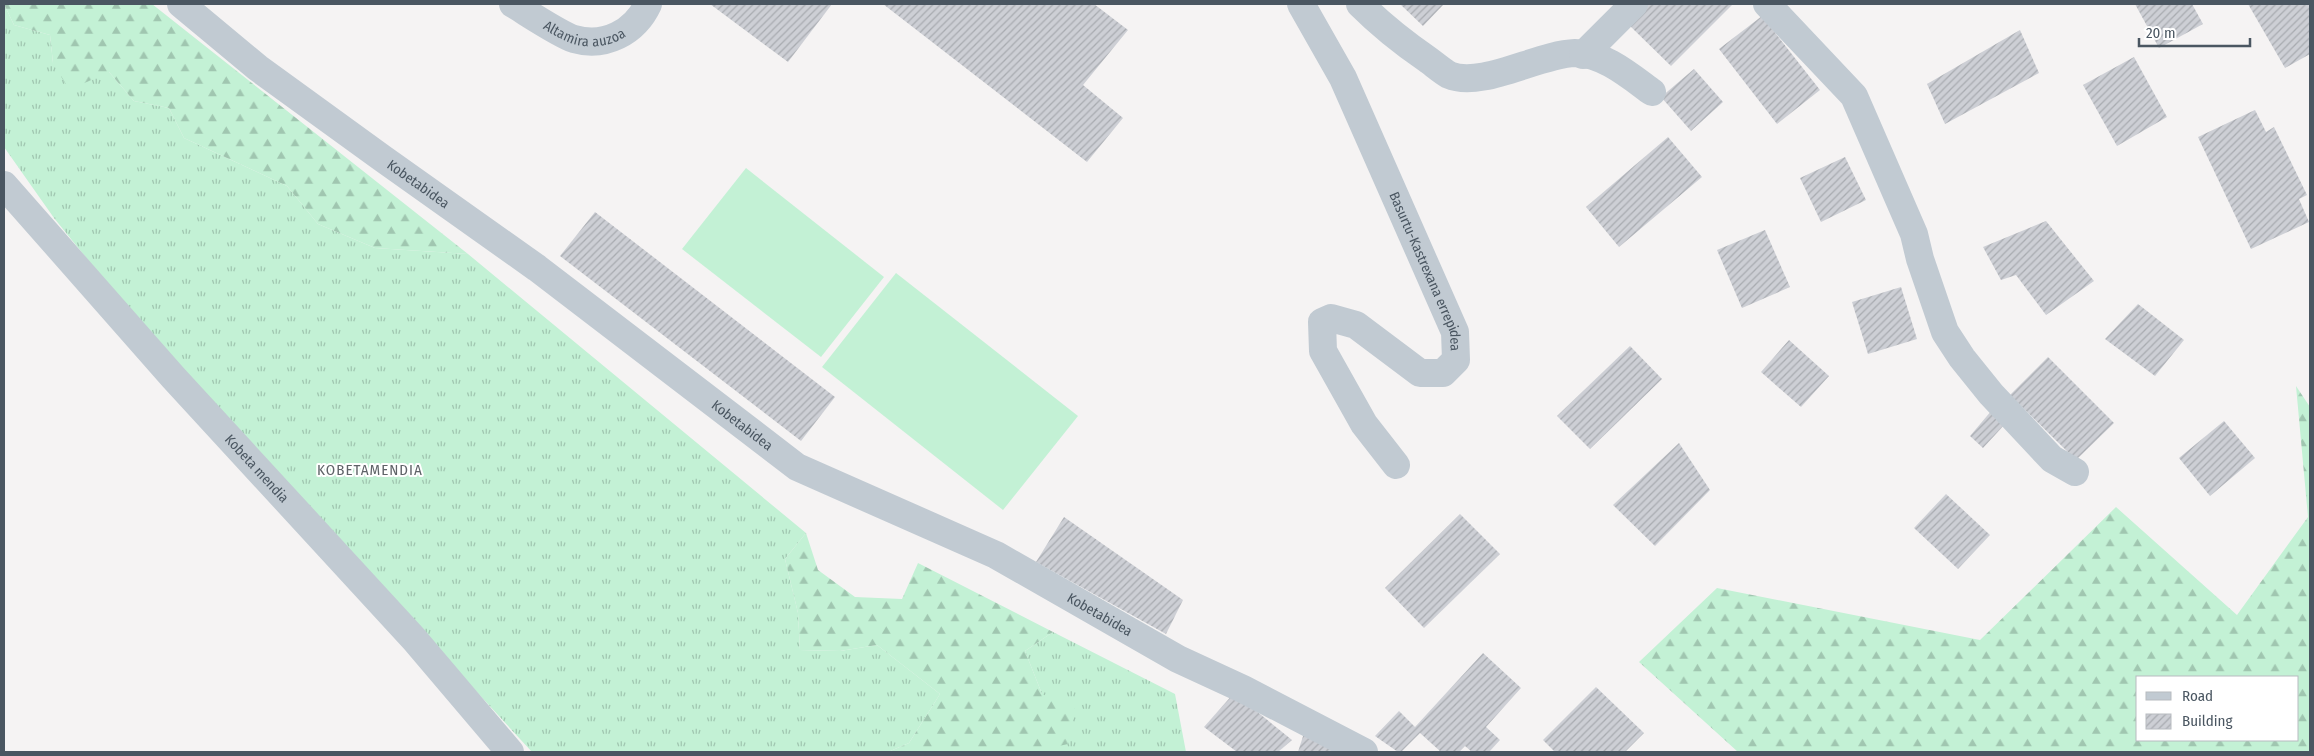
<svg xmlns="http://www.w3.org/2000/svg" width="2314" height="756" font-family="'Fira Sans Condensed',sans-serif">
  <defs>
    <pattern id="grass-tufts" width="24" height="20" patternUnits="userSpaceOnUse" patternTransform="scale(1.25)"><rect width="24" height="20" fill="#c3f1d5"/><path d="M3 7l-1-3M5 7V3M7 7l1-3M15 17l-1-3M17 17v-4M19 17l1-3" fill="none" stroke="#a0c6b0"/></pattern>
    <pattern id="forest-firs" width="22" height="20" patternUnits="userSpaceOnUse" patternTransform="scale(1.25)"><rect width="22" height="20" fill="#c3f1d5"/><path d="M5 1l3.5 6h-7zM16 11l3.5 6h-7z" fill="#a0c6b0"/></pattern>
    <pattern id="building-hatch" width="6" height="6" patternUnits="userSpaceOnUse" patternTransform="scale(1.25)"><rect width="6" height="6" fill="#cdcfd5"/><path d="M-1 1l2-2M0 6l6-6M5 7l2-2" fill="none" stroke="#a8abb0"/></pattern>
  </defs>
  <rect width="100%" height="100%" fill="#f5f3f3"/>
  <g fill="url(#grass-tufts)">
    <polygon points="4,4 14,25 50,35 53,63 109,72 134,101 169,108 184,138 287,186 318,224 375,248 468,254 806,533 785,559 798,613 800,650 840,651 877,645 940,694 909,743 888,752 532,752 151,338 54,218 4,147"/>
    <polygon points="1053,632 1175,694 1186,752 1032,752 1042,694 1025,651"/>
  </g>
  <g fill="url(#forest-firs)" fill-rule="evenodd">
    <polygon points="4,4 152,4 468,254 375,248 318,224 287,186 184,138 169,108 134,101 109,72 69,90 53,63 50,35 14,25"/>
    <path d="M 2296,386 L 2310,407 L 2310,752 L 1738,752 L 1639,662 L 1717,588 L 1980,640 L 2116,507 L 2237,615 L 2308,517 ZM 2138,677 L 2298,677 L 2298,740 L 2138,740 Z"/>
    <polygon points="806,533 818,570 855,597 902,599 918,563 1053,632 1025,651 1042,694 1075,709 1068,744 1032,752 888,752 909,743 940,694 877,645 840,651 800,650 798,613 785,559"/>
  </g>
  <g fill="#c3f1d5">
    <polygon points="746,168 884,277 821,357 682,249"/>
    <polygon points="896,273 1078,416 1003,510 822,367"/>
  </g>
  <g fill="url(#building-hatch)">
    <polygon points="710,4 832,4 788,62"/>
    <polygon points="883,4 1094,4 1128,30 1083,85 1123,118 1087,162"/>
    <polygon points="1400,4 1444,4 1423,26"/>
    <polygon points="1648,4 1733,4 1671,66 1628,24"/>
    <polygon points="2135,4 2192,4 2203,24 2159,48"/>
    <polygon points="2248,4 2310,4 2310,54 2285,68"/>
    <polygon points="1762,16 1820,90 1777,124 1719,49"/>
    <polygon points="2020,30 2039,73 1945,124 1927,84"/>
    <polygon points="2134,57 2167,117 2117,146 2083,85"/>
    <polygon points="1694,69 1723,102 1691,131 1661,97"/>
    <polygon points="2255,110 2266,132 2274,127 2307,195 2299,199 2309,222 2251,249 2198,137"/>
    <polygon points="1668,137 1702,177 1619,247 1586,207"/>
    <polygon points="1845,157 1866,200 1821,222 1800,178"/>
    <polygon points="595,212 835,397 801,441 560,256"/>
    <polygon points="2046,221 2094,281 2046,315 2016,275 2001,280 1983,247"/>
    <polygon points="1765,230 1790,287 1742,308 1717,250"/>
    <polygon points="1901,287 1917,339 1868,354 1852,302"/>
    <polygon points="2138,304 2184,340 2155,376 2105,339"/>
    <polygon points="1789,340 1829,376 1801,407 1761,372"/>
    <polygon points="1630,346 1662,379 1590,449 1557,416"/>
    <polygon points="2048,357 2114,423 2076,460 2010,395"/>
    <polygon points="1992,410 2006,423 1983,448 1970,436"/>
    <polygon points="2224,421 2255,458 2210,496 2179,458"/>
    <polygon points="1679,443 1710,490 1655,546 1613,505"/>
    <polygon points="1946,494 1990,535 1958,569 1914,528"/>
    <polygon points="1460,514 1500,554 1424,628 1385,588"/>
    <polygon points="1064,517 1183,600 1166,634 1036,562"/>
    <polygon points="1483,653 1521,688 1486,727 1500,740 1489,752 1472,752 1465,746 1459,752 1441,752 1420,733 1401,752 1398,752 1375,736 1399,711 1415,727"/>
    <polygon points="1596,687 1644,733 1625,752 1555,752 1543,740"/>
    <polygon points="1234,693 1292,740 1278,752 1237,752 1204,727"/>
    <polygon points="1304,733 1347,752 1298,752"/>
  </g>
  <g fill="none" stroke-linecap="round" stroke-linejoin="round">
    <g stroke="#c1cad2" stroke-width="28">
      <path id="s1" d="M 181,4 L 258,68 L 382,158 L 537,268 L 797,467 L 996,555 L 1178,659 L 1243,689 L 1364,752"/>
      <path id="s2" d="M 513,4 C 528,13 559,34 574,39 C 605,48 635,32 648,4"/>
      <path id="s3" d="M 1301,4 L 1343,78 L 1455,332 L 1456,360 L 1443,373 L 1420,373 L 1356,325 L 1331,318 L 1322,322 L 1323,351 L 1364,424 L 1396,465"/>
      <path d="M 1360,4 C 1383,27 1401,41 1427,59 C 1434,64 1442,71 1449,75 C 1481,89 1539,54 1575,53 C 1603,53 1630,76 1652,92"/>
      <polyline points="1767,4 1854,96 1914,234 1920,259 1945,332 1962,358 1991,394 2052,459 2075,472"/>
      <polyline points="1583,55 1634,4"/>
      <path id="s4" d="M 4,185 L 173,377 L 414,639 L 510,752"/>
    </g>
  </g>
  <g text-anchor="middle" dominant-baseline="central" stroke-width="4" stroke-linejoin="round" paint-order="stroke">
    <g font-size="14" fill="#4a5661" stroke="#fff">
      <text stroke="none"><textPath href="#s2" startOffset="80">Altamira auzoa</textPath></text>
      <text stroke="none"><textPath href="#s1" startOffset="298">Kobetabidea</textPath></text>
      <text stroke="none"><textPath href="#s3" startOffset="296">Basurtu-Kastrexana errepidea</textPath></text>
      <text stroke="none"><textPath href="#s1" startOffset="702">Kobetabidea</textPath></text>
      <text stroke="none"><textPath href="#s4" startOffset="380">Kobeta mendia</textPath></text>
      <text stroke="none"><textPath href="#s1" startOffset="1108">Kobetabidea</textPath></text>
    </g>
    <g font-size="15" letter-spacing="1" fill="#5f6368" stroke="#fff">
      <text x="370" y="470">KOBETAMENDIA</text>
    </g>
  </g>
  <rect width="2314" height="756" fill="none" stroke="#4a5661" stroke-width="10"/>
  <rect x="2136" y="676" width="162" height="65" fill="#ffffff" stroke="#b7bbc0"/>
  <rect x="2146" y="692" width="25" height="8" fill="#c1cad2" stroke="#b7bbc0"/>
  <text x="2182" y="701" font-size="15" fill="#4a5661">Road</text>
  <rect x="2146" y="714" width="25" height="15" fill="url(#building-hatch)" stroke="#b7bbc0"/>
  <text x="2182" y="726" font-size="15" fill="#4a5661">Building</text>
  <path d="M2139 38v8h111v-8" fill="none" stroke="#4a5661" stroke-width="2.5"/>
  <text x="2146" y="38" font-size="15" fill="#4a5661" stroke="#ffffff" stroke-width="4" paint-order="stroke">20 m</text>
</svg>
